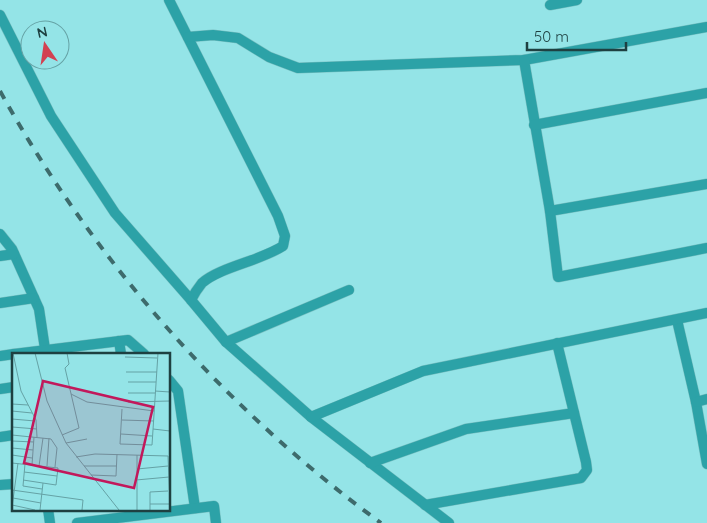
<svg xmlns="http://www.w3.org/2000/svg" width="707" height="523" font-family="Quicksand,sans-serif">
  <rect width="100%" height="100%" fill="#94e4e7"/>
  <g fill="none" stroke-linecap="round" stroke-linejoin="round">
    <g stroke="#7ac0c2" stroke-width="11">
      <g id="minor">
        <path d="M 169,0 L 278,216 L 285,236 L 283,246 C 260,261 220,267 202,283 C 198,288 194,294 191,300"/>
        <polyline points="550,5 577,0"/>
        <polyline points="0,15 51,116 115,213 191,300 226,342 311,417 449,523"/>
        <polyline points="188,37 213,35 238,38 269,57 298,68 524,60 707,27"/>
        <polyline points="524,60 550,211 558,277 707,248"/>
        <polyline points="534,125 707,93"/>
        <polyline points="550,211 707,184"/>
        <polyline points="0,234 12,249 39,309 45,349"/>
        <polyline points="0,256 14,254"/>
        <polyline points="0,303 34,298"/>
        <polyline points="677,320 696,402 707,464"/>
        <polyline points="119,341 121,354"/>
        <polyline points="226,342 349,290"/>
        <polyline points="14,354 128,340 144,354"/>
        <polyline points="0,356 14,354"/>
        <polyline points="169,380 178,391 195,508"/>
        <polyline points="0,389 14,387"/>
        <polyline points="696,402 707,399"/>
        <polyline points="311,417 423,371 707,313"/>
        <polyline points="0,437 14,435"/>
        <polyline points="370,463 466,429 574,413"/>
        <polyline points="0,485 14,484"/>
        <polyline points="425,505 581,478 587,470 586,462 557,343"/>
        <polyline points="48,509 50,523"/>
        <polyline points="77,523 214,506 216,523"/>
      </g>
    </g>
    <use href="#minor" stroke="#2ca2a7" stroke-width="10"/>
    <path stroke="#3d6b6c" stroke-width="4" stroke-dasharray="9 9" stroke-linecap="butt" d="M 0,91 C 94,261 224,408 381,523"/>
  </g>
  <g transform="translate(12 353)">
    <rect width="158" height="158" fill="#94e4e7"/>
    <path fill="none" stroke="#65a2a5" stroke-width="1" d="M 1,0 L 9,38 L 24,67 L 25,84M 23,0 L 35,48 L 54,90 L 107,157M 113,4 L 145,5M 114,19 L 145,19M 116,29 L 144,29M 143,38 L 158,39M 116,40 L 143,40M 59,41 L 75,49 L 142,58M 116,49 L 158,48M 0,51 L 16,52M 110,56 L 108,91 L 140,92 L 146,0M 0,58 L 20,60M 0,66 L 23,68M 110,67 L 142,68M 0,74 L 25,76M 141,76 L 158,78M 109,81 L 140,83M 0,82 L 39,86 L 45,95 L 43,114M 50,82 L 67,75 L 53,15 L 57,11 L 55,0M 0,88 L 22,89M 54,90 L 75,86M 0,95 L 21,97M 0,102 L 20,105M 64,104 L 83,101 L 156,103 L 158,151M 0,110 L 46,115 L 44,132 L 11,127M 13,111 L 11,133 L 30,136M 20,112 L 22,84M 27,113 L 31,85M 35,113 L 37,85M 72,113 L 105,113M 125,116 L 156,113M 12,119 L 45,123M 79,122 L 104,123 L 105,101M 124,127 L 157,124M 0,137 L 71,147 L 70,157M 1,145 L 29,150M 138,151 L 157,151M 0,152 L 23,157M 0,154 L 6,110M 28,157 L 31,130M 125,157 L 125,102M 138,157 L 138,139 L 156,138"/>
    <path fill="#c2185b" fill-opacity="0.15" stroke="#c2185b" stroke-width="2.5" d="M 31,28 L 141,54 L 122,135 L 12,110 Z"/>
    <rect width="158" height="158" fill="none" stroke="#1e4041" stroke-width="2.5"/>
  </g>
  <g transform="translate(45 45) rotate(347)"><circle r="24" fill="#94e4e7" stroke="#65a2a5"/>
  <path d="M0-4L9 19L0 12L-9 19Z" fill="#d24151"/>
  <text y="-8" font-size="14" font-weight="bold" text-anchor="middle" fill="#1e4041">N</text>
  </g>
  <path d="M527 42v8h99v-8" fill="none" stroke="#1e4041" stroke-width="2.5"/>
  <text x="534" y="42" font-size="15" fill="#1e4041" stroke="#94e4e7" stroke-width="4" paint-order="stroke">50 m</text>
</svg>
